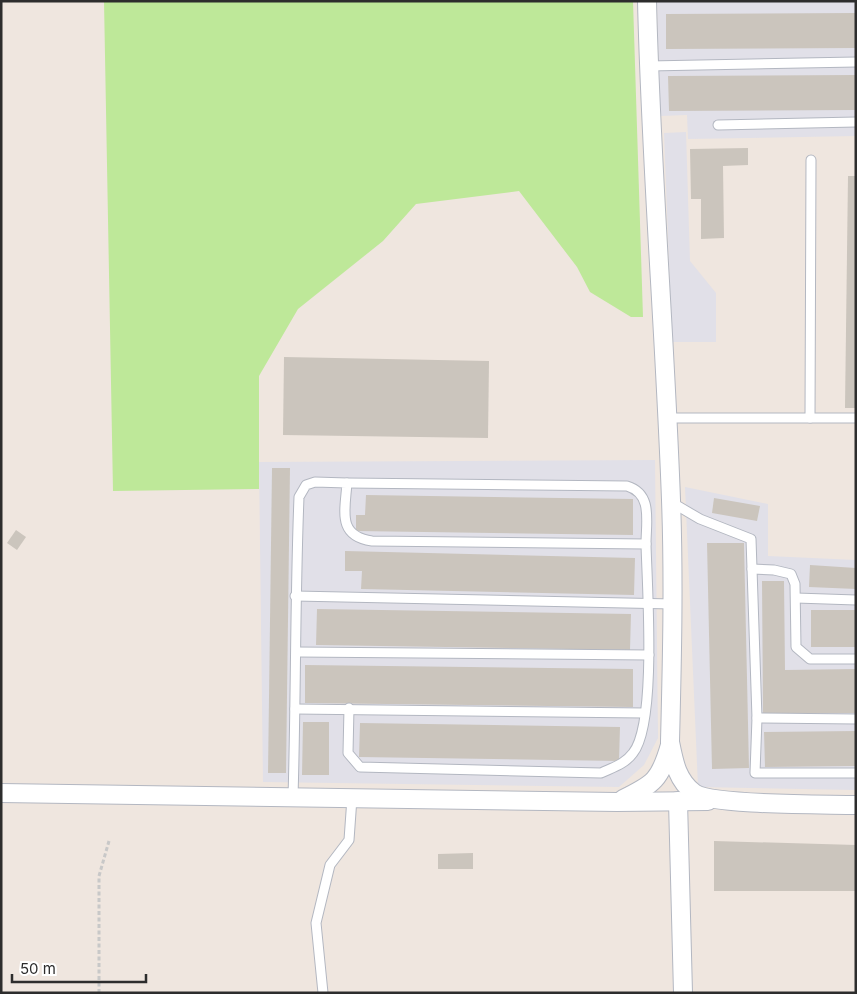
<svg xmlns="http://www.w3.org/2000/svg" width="857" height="994" font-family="Inter,sans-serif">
  <rect width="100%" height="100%" fill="#efe6df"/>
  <g fill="#e1e0e8">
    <polygon points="657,1 856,1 856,136 688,139 687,115 660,116"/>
    <polygon points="686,132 690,261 716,293 716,342 672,342 664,133"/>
    <polygon points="655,460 658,738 644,765 619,787 263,782 259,462"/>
    <polygon points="685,487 768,504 768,556 856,560 856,790 698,787"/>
  </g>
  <polygon fill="#bee899" points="104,1 633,1 643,317 631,317 590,292 577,267 519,191 416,204 383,241 298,309 259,376 259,489 113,491"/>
  <g fill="#cbc5bd">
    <polygon points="856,13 856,48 666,49 666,14"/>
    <polygon points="856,75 856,110 669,111 668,76"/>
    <polygon points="748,148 748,165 723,166 724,238 701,239 701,199 691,199 690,149"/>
    <polygon points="848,176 856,176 856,408 845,408"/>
    <polygon points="284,357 489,361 488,438 283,435"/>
    <polygon points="272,468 290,468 286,773 268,773"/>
    <polygon points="366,495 633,499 633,535 356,531 356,515 365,515"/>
    <polygon points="714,498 760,506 757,521 712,513"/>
    <polygon points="16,530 26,537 17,550 7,543"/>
    <polygon points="707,543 744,543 749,768 712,769"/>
    <polygon points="345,551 635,558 634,595 361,589 362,571 345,571"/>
    <polygon points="810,565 856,568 856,589 809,587"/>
    <polygon points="762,581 784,581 785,670 856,669 856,713 763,713"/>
    <polygon points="317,609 631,614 630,650 316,645"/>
    <rect x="811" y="610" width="45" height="37"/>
    <polygon points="305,665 633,669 633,707 305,703"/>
    <polygon points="303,722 329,722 329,775 302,775"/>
    <polygon points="360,723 620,727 619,761 359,757"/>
    <polygon points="856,731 856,766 765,767 764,732"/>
    <polygon points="714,841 856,845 856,891 714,891"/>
    <polygon points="473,853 473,869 438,869 438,854"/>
  </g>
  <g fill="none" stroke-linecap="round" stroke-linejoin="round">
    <g stroke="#b3b7c1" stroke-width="11">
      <g id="service">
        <polyline points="649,66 856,62"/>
        <polyline points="718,125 856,122"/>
        <polyline points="667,418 856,418"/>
        <polyline points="810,418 811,160"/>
        <path d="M 347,483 L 627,486 C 653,494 646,521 646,544"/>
        <polyline points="671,502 700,519 751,539 757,718 755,773 856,773"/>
        <polyline points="752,569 774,570 791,574 795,584 796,647 810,659 856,659"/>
        <polyline points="295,596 673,604"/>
        <polyline points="796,598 856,600"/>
        <polyline points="297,652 649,655"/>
        <polyline points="295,709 644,713"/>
        <polyline points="757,718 856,719"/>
        <path d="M 293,797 C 296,697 295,597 299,497 L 306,485 L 315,482 L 347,483 C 345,511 337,536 372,541 L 646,544 C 647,586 657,723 633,753 C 625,764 614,767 601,773 L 360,767 L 348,753 L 349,708"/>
        <polyline points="323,993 316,923 330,865 349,840 352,798"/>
      </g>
    </g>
    <g stroke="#b3b7c1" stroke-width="20">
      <g id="minor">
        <path d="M 647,1 C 651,168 665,334 671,500 C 674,581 672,661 670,742 C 674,762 677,780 694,793 C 713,806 827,804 856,805"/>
        <polyline points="1,793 617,802 708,801"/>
        <path d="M 623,799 C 654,784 660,780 670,745"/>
        <polyline points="678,801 683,993"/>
      </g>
    </g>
    <polyline stroke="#c8c8c8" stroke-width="3" stroke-dasharray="4 2.5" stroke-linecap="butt" points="99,993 99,876 109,841"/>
    <use href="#service" stroke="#fff" stroke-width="9"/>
    <use href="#minor" stroke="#fff" stroke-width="18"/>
  </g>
  <rect width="857" height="994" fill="none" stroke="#2d2d2d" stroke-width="5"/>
  <path d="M12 974v8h134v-8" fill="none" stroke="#2d2d2d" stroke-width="2.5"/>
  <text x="20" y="974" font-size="15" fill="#2d2d2d" stroke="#ffffff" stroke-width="4" paint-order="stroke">50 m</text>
</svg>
